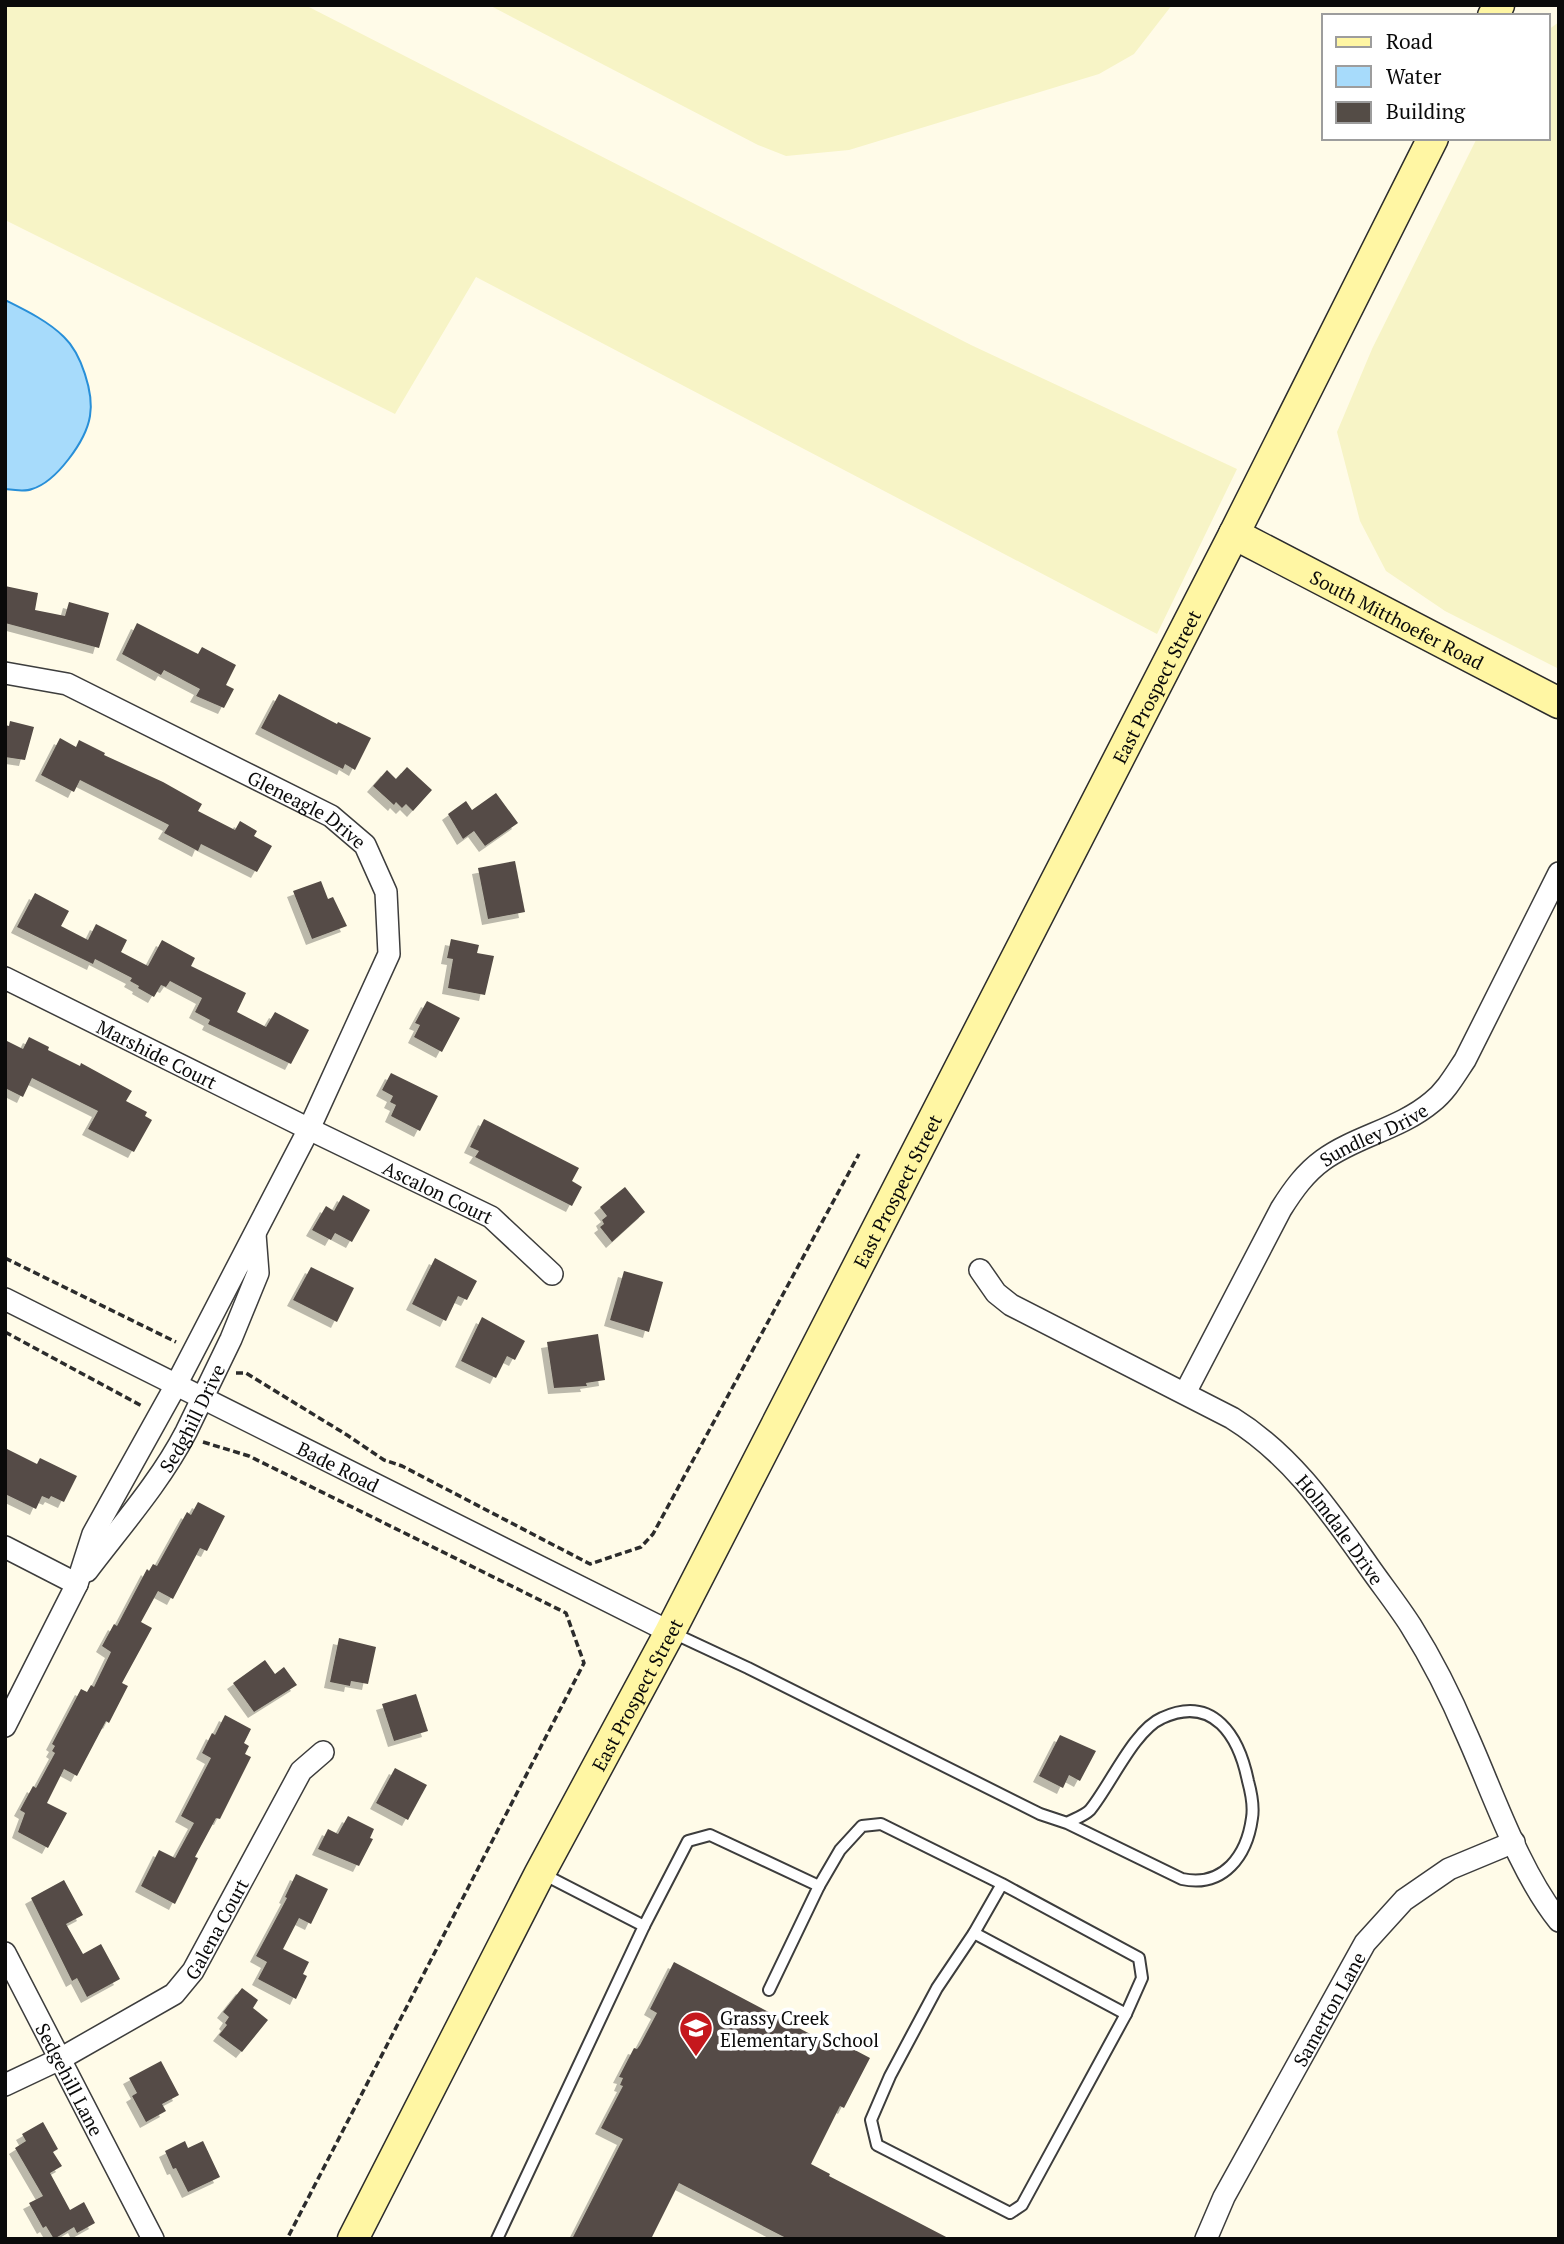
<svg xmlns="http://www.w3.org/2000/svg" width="1564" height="2244" font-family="'PT Serif',serif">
  <defs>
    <filter id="shadow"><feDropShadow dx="-6" dy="6" stdDeviation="0" flood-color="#0004"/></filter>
  </defs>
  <rect width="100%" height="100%" fill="#fffbe8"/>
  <g fill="#f7f4c6">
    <polygon points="5,5 305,5 971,345 1237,469 1157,634 476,277 395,414 5,220"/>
    <polygon points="489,5 1172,5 1134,54 1099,74 849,150 786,156 758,145"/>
    <polygon points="1559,22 1559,669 1445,611 1386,571 1360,521 1337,432 1372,349 1477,138 1548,138 1548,30"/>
  </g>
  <path fill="#a7dbfb" stroke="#288fd8" stroke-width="2" d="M 5,300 C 25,310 48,321 64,337 C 81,353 94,393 90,416 C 86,441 56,482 32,489 C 25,492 13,490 5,489 Z"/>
  <g fill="#544c46" filter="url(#shadow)">
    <polygon points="5,586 38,593 35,610 65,616 69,602 109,613 99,648 5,623"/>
    <polygon points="137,623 198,654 202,647 236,665 226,685 234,689 224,708 196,696 200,689 164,670 161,675 122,654"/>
    <polygon points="279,694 337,724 338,722 371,738 355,770 345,764 343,769 261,728"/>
    <polygon points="10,721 34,727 25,760 5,757 5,725 9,726"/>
    <polygon points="60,738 76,747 79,740 105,753 104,755 163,782 202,804 198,811 235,830 240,821 257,831 254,836 272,846 257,872 201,844 198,851 164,833 169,825 80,780 74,792 41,775"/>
    <polygon points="407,767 432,790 413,811 406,804 402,808 396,802 394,805 373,786 387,770 396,779"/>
    <polygon points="496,793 518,823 485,846 474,831 463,839 448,814 466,801 472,810"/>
    <polygon points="515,861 525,912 488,919 478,868"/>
    <polygon points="321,881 328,899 333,897 347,926 312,939 293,891"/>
    <polygon points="35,893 69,911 61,926 88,940 96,924 127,940 121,952 148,966 162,940 195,958 191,966 246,993 237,1012 266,1027 275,1012 309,1030 291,1064 208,1024 210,1020 195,1012 202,998 170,981 166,987 161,985 154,997 138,988 139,986 130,981 132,978 95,959 93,964 17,927"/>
    <polygon points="451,939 479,945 477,953 494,956 485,995 448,988 453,959 447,958"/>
    <polygon points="427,1001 460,1018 442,1052 414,1037 420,1025 415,1023"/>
    <polygon points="29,1037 49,1047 48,1050 80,1066 81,1063 132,1091 126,1101 147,1112 145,1116 152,1120 134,1152 88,1129 98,1111 32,1078 23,1097 5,1088 5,1040 23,1049"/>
    <polygon points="391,1073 438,1096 420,1131 391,1116 396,1105 390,1102 393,1096 382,1090"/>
    <polygon points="484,1119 579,1168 572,1181 582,1187 572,1206 475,1157 479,1151 470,1147"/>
    <polygon points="625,1187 645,1212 612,1242 600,1227 604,1224 602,1220 607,1216 600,1207"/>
    <polygon points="343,1195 370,1210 352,1242 335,1233 331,1240 312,1230 326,1206 334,1211"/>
    <polygon points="435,1258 477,1281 467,1300 458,1296 446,1321 412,1304"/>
    <polygon points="311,1267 354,1288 337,1322 293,1300"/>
    <polygon points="624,1271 663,1282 649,1332 610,1320"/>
    <polygon points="482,1317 525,1341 515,1360 507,1356 496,1378 461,1361"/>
    <polygon points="598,1334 605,1380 586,1383 587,1386 554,1388 547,1342"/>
    <polygon points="5,1448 37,1464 40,1458 77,1476 64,1502 51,1496 49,1499 42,1496 36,1509 5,1494"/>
    <polygon points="198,1502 225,1516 207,1551 200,1548 173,1599 158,1591 141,1622 152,1628 122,1683 128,1686 109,1723 106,1721 77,1776 64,1769 47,1803 67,1813 48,1848 18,1832 25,1813 20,1810 33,1786 36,1788 55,1753 52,1751 55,1746 52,1744 81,1689 87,1692 91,1685 94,1687 111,1652 102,1646 114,1624 117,1626 147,1569 149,1571 153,1564 157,1566 187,1512 191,1515"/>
    <polygon points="339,1638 376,1647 368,1684 351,1681 350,1686 330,1682"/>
    <polygon points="265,1660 275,1674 284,1667 297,1685 254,1712 233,1683"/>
    <polygon points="416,1694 428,1731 394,1741 382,1704"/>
    <polygon points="225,1715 251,1729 244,1743 249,1746 245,1754 251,1757 220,1819 216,1818 195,1857 198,1858 175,1904 141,1886 159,1850 175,1858 194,1823 181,1816 211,1758 202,1753 212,1733 215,1735"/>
    <polygon points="1060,1735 1096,1751 1080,1781 1069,1775 1063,1788 1039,1776"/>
    <polygon points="395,1768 427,1785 408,1820 376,1803"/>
    <polygon points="348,1816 374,1829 370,1838 373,1839 359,1866 318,1849 328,1829 338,1834"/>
    <polygon points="296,1874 328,1889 311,1924 299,1918 283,1949 309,1962 303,1974 307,1976 296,1999 258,1979 267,1962 256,1956 287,1898 285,1897"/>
    <polygon points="64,1880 83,1915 66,1924 83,1954 101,1944 120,1979 87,1997 77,1978 72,1981 31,1898"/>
    <polygon points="674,1962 831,2045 834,2039 870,2058 844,2108 840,2106 811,2164 830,2174 829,2176 950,2239 788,2239 679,2183 651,2239 572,2239 623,2139 601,2128 623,2086 620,2085 623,2078 619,2077 634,2048 637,2049 640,2045 657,2013 650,2009"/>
    <polygon points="242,1988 258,2000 253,2008 268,2020 242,2052 219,2035 227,2025 225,2023 229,2017 223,2012"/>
    <polygon points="161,2061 179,2095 162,2104 166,2111 146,2122 132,2096 137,2093 129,2078"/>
    <polygon points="43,2122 58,2149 53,2152 62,2166 50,2173 70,2210 84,2202 95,2223 77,2233 74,2227 54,2239 46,2226 43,2228 29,2203 43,2196 15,2148 26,2141 22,2134"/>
    <polygon points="185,2141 188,2148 203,2141 220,2177 188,2192 176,2168 173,2169 165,2151"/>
  </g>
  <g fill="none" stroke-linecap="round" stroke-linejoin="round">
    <g stroke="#3d3d3d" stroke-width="14">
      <g id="lane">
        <path d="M 673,1633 L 748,1668 L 1040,1814 L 1067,1823 C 1074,1819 1084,1816 1090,1810 C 1110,1786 1134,1730 1162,1718 C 1214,1694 1239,1737 1248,1781 C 1251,1792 1254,1806 1252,1818 C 1247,1855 1224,1888 1182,1879 L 1067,1823"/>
        <polyline points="819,1886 840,1850 862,1826 881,1824 1002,1884 1139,1958 1142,1978 1126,2014 1022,2205 1010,2213 877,2145 871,2120 890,2076 937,1988 974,1933 1002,1884"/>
        <polyline points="644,1926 688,1841 710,1835 819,1886 769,1990"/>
        <polyline points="974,1933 1126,2014"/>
        <polyline points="497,2239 644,1926 543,1874"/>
      </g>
    </g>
    <g stroke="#3d3d3d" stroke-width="24">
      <g id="street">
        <path id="s1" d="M 5,673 L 67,684 L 331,816 L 365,845 L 386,892 L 389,954 L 309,1129 L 176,1385 L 93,1534 L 77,1584 L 5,1726"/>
        <path id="s2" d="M 5,978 L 309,1129 L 491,1217 L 552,1274"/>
        <path id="s3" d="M 980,1270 L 996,1293 L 1011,1305 L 1232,1418 C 1290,1454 1326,1506 1365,1561 C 1380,1583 1397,1604 1411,1626 C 1433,1661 1451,1697 1467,1735 C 1493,1793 1519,1871 1559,1921"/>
        <path id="s4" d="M 5,1299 L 670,1632"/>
        <path id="s5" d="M 1185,1393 L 1281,1209 C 1293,1190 1305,1173 1323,1160 C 1356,1136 1400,1129 1432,1102 C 1446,1091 1455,1075 1465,1060 L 1559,873"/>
        <polyline points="5,1547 77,1584"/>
        <path id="s6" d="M 87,1571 C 121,1526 160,1482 186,1432 L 231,1339 L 258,1273 L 255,1234"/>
        <path id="s7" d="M 5,1953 L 153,2239"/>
        <path id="s8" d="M 5,2085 L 60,2059 L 174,1994 L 193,1971 L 301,1771 L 323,1752"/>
        <path id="s9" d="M 1206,2239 L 1224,2197 L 1365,1943 L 1404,1900 L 1449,1869 L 1514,1842"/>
      </g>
    </g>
    <g stroke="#2c2c2c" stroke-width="33">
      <g id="secondary">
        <polyline points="1493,16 1499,5"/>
        <path id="s10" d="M 1234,534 L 1559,703"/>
        <path id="s11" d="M 353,2239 L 540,1873 L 670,1632 L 1234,534 L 1433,138"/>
      </g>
    </g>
    <g stroke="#2c2c2c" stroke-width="3.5" stroke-dasharray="7 3.5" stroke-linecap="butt">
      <polyline points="5,1258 176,1342"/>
      <polyline points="5,1332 142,1406"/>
      <polyline points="236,1373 246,1373 347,1435 384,1460 402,1466 590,1564 641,1547 653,1534 859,1154"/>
      <polyline points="203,1442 249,1456 566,1613 584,1663 287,2239"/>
    </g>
    <use href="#lane" stroke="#fff" stroke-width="10"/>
    <use href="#street" stroke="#fff" stroke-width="21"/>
    <use href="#secondary" stroke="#fff6a3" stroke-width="30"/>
  </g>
  <defs>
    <g id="school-pin" transform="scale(1.75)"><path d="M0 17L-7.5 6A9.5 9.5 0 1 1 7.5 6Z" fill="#c5181d" stroke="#fff"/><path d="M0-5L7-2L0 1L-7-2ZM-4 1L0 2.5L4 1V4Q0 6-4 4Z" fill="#fff"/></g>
  </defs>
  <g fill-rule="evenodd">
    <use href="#school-pin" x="696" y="2028"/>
  </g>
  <g text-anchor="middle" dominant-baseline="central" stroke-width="7" stroke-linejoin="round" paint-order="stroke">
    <g font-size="19" fill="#0a0a0a" stroke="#fff">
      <text stroke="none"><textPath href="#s10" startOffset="184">South Mitthoefer Road</textPath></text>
      <text stroke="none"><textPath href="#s11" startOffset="1748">East Prospect Street</textPath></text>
      <text stroke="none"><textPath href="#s1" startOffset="334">Gleneagle Drive</textPath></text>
      <text stroke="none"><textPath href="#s2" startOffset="170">Marshide Court</textPath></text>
      <text stroke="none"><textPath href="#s5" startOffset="329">Sundley Drive</textPath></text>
      <text stroke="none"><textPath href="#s11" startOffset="1181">East Prospect Street</textPath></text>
      <text stroke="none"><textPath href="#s2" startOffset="483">Ascalon Court</textPath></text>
      <text stroke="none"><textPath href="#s6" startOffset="186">Sedghill Drive</textPath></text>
      <text stroke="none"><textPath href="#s4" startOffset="373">Bade Road</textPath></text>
      <text stroke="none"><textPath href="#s3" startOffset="452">Holmdale Drive</textPath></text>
      <text stroke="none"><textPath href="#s11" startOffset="614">East Prospect Street</textPath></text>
      <text stroke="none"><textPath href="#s8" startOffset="270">Galena Court</textPath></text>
      <text stroke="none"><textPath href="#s9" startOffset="261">Samerton Lane</textPath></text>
      <text stroke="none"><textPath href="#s7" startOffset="142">Sedgehill Lane</textPath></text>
    </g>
    <g font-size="19" fill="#0a0a0a" stroke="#fff" text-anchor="start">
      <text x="720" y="2017">Grassy Creek<tspan x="720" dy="22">Elementary School</tspan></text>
    </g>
  </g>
  <rect width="1564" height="2244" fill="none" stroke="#0a0a0a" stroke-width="14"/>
  <rect x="1322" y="14" width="228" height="126" fill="#ffffff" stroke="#9d9d9d" stroke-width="2"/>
  <rect x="1336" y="37" width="35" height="10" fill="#fff6a3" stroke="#9d9d9d" stroke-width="2"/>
  <text x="1386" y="49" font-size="21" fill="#0a0a0a">Road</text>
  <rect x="1336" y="66" width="35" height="21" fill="#a7dbfb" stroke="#9d9d9d" stroke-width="2"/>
  <text x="1386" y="84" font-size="21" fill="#0a0a0a">Water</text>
  <rect x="1336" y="102" width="35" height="21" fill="#544c46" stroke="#9d9d9d" stroke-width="2"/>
  <text x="1386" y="119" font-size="21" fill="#0a0a0a">Building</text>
</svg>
